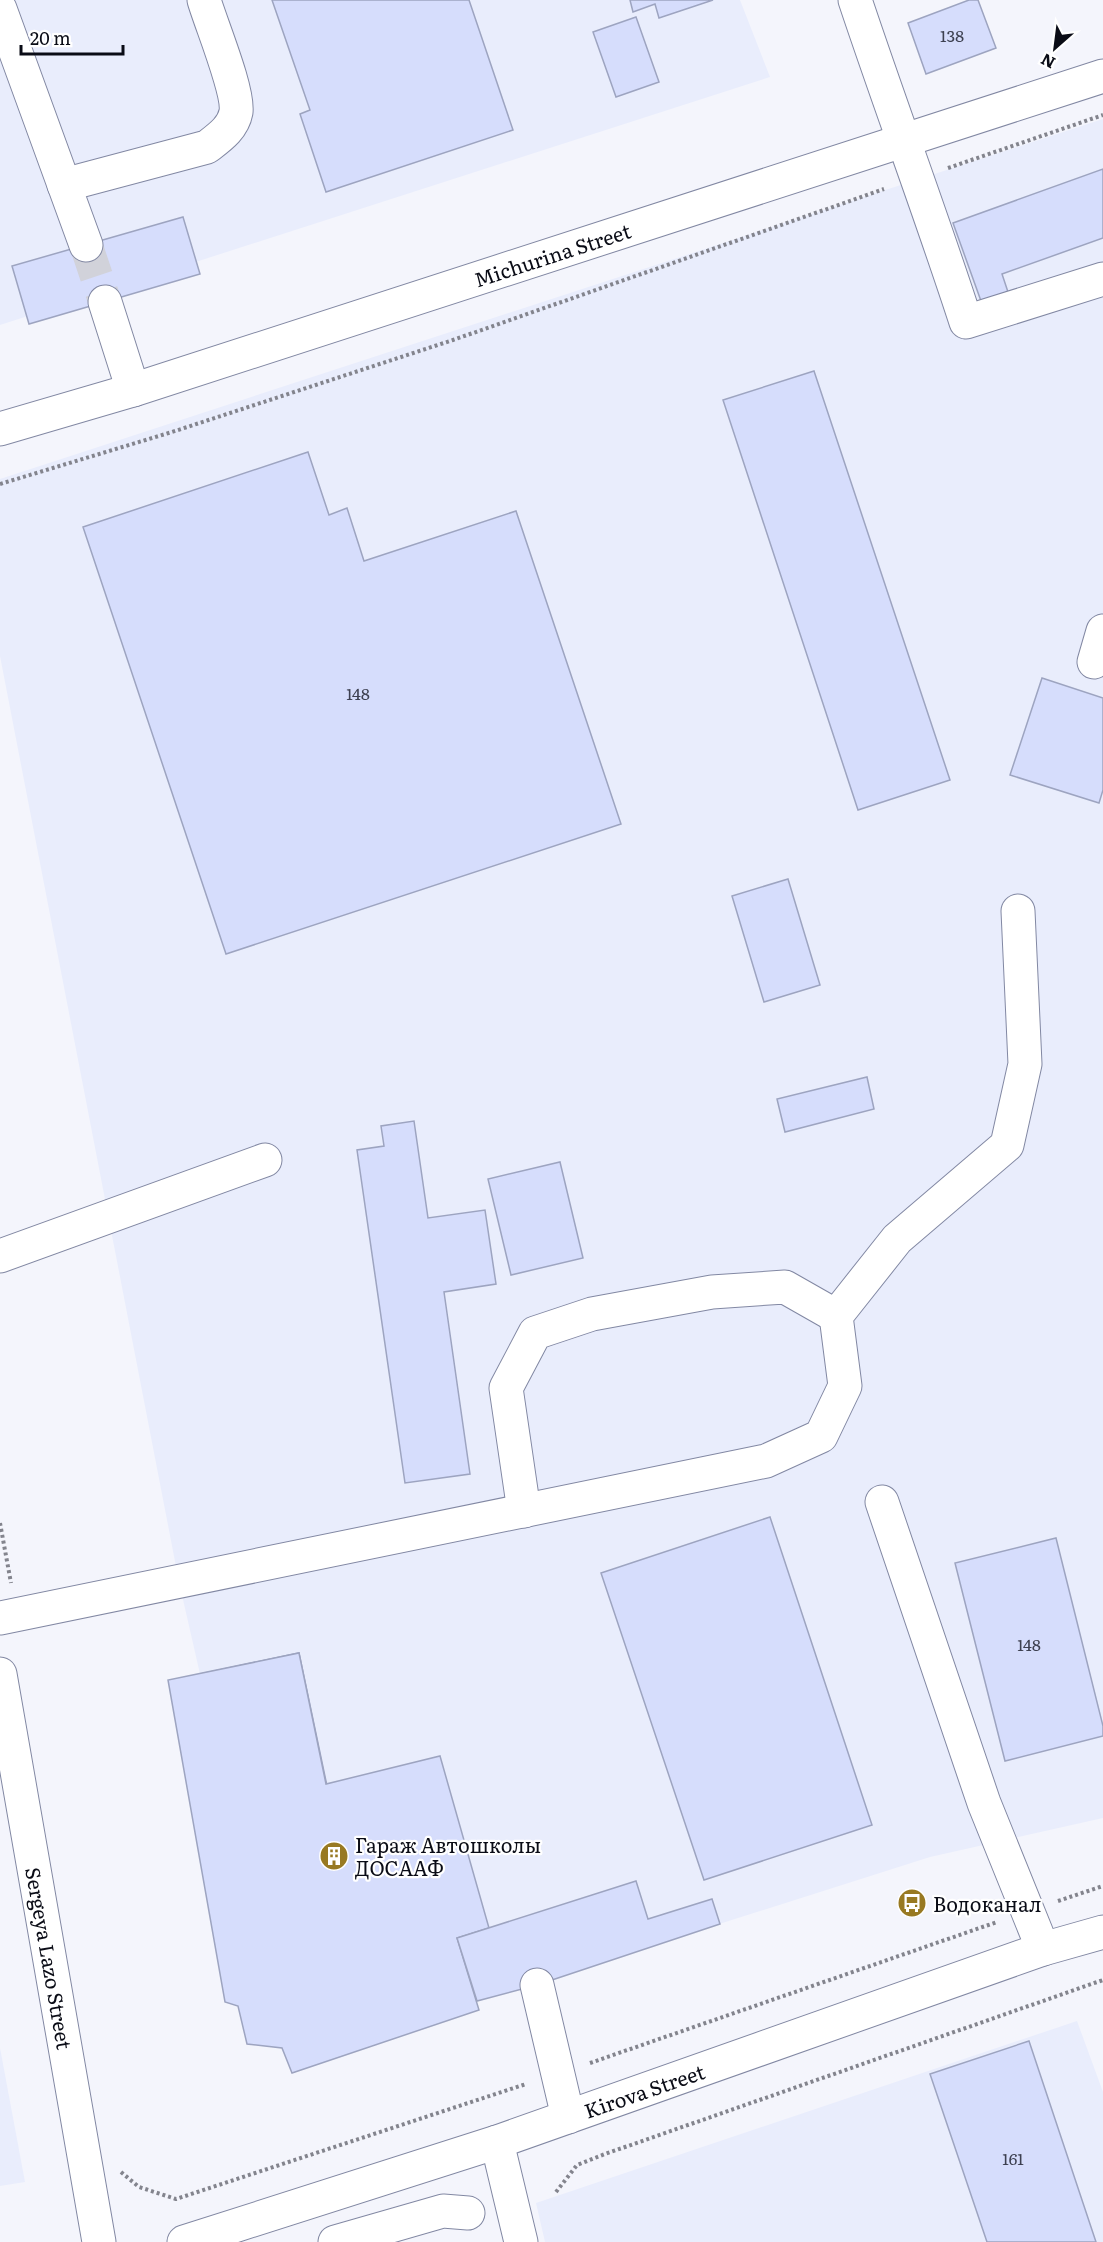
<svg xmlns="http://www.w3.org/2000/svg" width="1103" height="2242" font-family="Literata,serif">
  <rect width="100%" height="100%" fill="#f4f5fc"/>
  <g fill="#e9edfc">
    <polygon points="0,0 740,0 770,77 0,325"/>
    <polygon points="1103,119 1103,1818 930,1857 477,2001 457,1938 489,1928 440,1756 326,1784 200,1674 179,1582 0,656 0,479"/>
    <polygon points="1077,2021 1103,2092 1103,2242 545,2242 536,2203"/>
    <polygon points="0,2048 25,2182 0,2186"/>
  </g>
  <g fill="#d6ddfc" stroke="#9da4c0" stroke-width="1.5">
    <polygon points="272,0 469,0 513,130 326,192 300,114 310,110"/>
    <polygon points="630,0 713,0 659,18 655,4 633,12"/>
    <polygon points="969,0 978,0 996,48 926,74 908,23"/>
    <polygon points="636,17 659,82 616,97 593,32"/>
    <polygon points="1103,169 1103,238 1002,274 1008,292 981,301 953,223"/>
    <polygon points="183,217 200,274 29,324 12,266"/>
    <polygon points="814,371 950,780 858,810 723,400"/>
    <polygon points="308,452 329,515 347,508 364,561 516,511 621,824 226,954 83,527"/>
    <polygon points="1042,678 1103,698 1103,790 1099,803 1010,775"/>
    <polygon points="788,879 820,985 764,1002 732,896"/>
    <polygon points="867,1077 874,1109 785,1132 777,1099"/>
    <polygon points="414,1121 428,1218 485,1210 496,1284 444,1292 470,1474 405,1483 357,1150 384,1146 381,1126"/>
    <polygon points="560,1162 583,1258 511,1275 488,1179"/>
    <polygon points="770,1517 872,1825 704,1880 601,1573"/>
    <polygon points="1056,1538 1103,1726 1103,1736 1005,1761 955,1563"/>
    <polygon points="299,1653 366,1971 299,1984 286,1921 254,1928 200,1674"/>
    <polygon points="299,1653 326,1784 440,1756 489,1928 457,1938 479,2010 292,2073 282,2048 247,2044 238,2006 225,2002 168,1680"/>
    <polygon points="636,1881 648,1919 712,1899 720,1924 537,1985 477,2001 457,1938"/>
    <polygon points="1029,2041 1096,2242 987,2242 930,2074"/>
  </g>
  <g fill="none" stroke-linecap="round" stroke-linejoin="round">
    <polyline stroke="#d1d2da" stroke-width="33" stroke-dasharray="33 16" stroke-linecap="butt" points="86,245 105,302"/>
    <g stroke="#8288a3" stroke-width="35">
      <g id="minor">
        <path d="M 855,0 C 891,108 931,214 966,322 L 1103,279"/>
        <polyline points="0,9 86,245"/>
        <path d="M 64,185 L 207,147 C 220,137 233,128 236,112 C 239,91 211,24 204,0"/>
        <polyline points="105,302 133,390"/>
        <polyline points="0,429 133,390 1103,76"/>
        <polyline points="1094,662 1103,631"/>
        <polyline points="0,1256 265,1160"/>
        <polyline points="882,1502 984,1803 1043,1949"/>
        <polyline points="524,1511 506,1388 535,1333 592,1314 712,1292 785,1287 836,1316"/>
        <polyline points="0,1618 766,1461 821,1436 845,1386 836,1316 897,1239 1007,1145 1025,1064 1018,911"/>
        <polyline points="0,1674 99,2242"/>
        <polyline points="537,1985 568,2117"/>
        <polyline points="335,2242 443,2211 468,2213"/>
      </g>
    </g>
    <g stroke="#8288a3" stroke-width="35">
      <g id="major">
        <polyline points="497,2142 521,2242"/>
        <polyline points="184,2242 497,2142 1043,1949 1103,1932"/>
      </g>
    </g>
    <g stroke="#83848d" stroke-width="4" stroke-dasharray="3 3" stroke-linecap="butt">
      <polyline points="948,168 1103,115"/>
      <polyline points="0,484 172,432 453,340 884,189"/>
      <polyline points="0,1523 11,1583"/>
      <polyline points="1058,1901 1103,1886"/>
      <polyline points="590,2063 997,1922"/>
      <polyline points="121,2172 139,2187 176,2199 526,2084"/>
      <polyline points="556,2192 577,2165 605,2154 1103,1980"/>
    </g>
    <use href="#minor" stroke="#fff" stroke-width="33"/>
    <use href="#major" stroke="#fff" stroke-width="33"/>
  </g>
  <defs>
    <g id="building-disc" transform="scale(1.5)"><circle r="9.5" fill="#987922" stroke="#fff"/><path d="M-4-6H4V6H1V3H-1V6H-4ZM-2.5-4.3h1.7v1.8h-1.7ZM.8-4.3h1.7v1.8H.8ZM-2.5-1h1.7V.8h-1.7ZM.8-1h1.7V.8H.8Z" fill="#fff"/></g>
    <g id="bus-disc" transform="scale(1.5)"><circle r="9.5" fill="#987922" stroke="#fff"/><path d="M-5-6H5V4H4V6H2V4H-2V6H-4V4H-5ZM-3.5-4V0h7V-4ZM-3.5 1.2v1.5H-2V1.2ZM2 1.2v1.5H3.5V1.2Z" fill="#fff"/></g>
  </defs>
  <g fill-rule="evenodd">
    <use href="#building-disc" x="334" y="1856"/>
    <use href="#bus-disc" x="912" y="1903"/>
  </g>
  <g text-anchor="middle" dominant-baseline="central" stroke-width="4.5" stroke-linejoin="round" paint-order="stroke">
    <g font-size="16" fill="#3d4050">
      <text x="952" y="35">138</text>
      <text x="358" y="693">148</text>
      <text x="1029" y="1644">148</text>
      <text x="1013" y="2158">161</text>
    </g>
    <g font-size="20" fill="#0a0c16" stroke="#fff">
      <text transform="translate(552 254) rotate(-18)">Michurina Street</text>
      <text transform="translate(50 1958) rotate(80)">Sergeya Lazo Street</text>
      <text transform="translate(644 2090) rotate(-19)">Kirova Street</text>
    </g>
    <g font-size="20" fill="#0a0c16" stroke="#fff" text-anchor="start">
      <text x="355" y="1844">Гараж Автошколы<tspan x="355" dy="23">ДОСААФ</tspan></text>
      <text x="933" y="1903">Водоканал</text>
    </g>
  </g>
  <g transform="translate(1055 48) rotate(208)" stroke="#ffffff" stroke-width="4.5" paint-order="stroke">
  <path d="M0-4.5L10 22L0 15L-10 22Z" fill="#0a0c16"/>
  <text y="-9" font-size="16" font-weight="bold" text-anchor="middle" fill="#0a0c16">N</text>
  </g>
  <path d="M21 45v9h102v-9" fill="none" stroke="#0a0c16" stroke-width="3"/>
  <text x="30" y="45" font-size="18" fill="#0a0c16" stroke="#ffffff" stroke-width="4.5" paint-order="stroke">20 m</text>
</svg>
